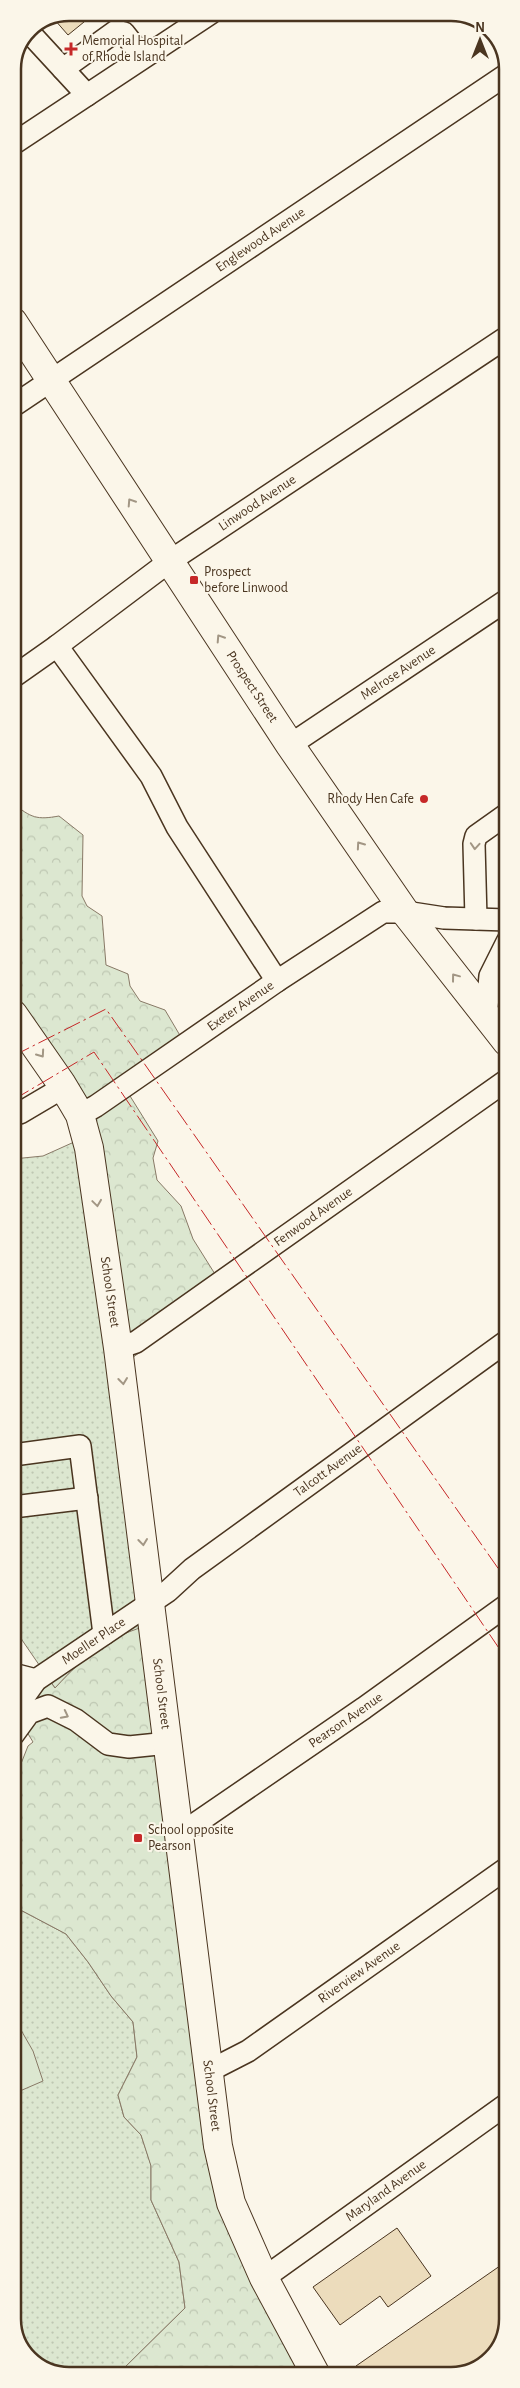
<svg xmlns="http://www.w3.org/2000/svg" width="520" height="2388" font-family="'Alegreya Sans',sans-serif">
  <defs>
    <pattern id="grass-dots" width="8" height="8" patternUnits="userSpaceOnUse" patternTransform="scale(1.25)"><rect width="8" height="8" fill="#dce7d0"/><path d="M2 2h.1M6 6h.1" fill="none" stroke="#bec7b2" stroke-width="1.8" stroke-linecap="round"/></pattern>
    <pattern id="forest-crowns" width="20" height="18" patternUnits="userSpaceOnUse" patternTransform="scale(1.25)"><rect width="20" height="18" fill="#dce7d0"/><path d="M2 6a3 3 0 1 1 6 0M12 15a3 3 0 1 1 6 0" fill="none" stroke="#bec7b2"/></pattern>
  </defs>
  <rect width="100%" height="100%" fill="#fbf6e9"/>
  <g fill="url(#grass-dots)" stroke="#887966">
    <polygon points="83,1138 153,1624 87,1655 55,1688 22,1640 13,1618 13,1159 43,1156"/>
    <polygon points="13,1906 66,1934 88,1962 111,1996 133,2022 137,2057 118,2095 124,2117 141,2135 151,2165 151,2200 179,2262 185,2308 117,2375 62,2375 29,2359 14,2330"/>
  </g>
  <g fill="url(#forest-crowns)" stroke="#887966">
    <path d="M 13,803 C 31,818 37,820 59,816 L 83,835 L 82,896 L 87,906 L 102,916 L 106,965 L 128,974 L 130,986 L 140,1001 L 165,1010 L 188,1049 L 130,1096 L 158,1141 L 153,1158 L 157,1180 L 181,1206 L 193,1239 L 225,1290 L 132,1358 L 89,1150 L 13,1017 Z"/>
    <path d="M 153,1624 L 230,2200 L 313,2375 L 117,2375 L 185,2308 L 179,2262 L 151,2200 L 151,2166 L 141,2135 L 124,2117 L 118,2095 L 137,2057 L 133,2022 L 111,1996 L 88,1962 L 66,1934 L 13,1906 L 13,1784 L 28,1746 L 33,1742 L 13,1709 L 13,1692 L 42,1670 L 55,1688 C 88,1653 106,1637 153,1624 Z"/>
  </g>
  <polygon fill="#dce7d0" stroke="#887966" points="13,2016 33,2051 43,2081 13,2094"/>
  <g fill="#ecdcbc" stroke="#4a3520">
    <polygon points="69,12 95,13 68,35 54,19"/>
    <polygon points="397,2228 431,2276 388,2307 380,2296 340,2325 313,2287"/>
    <polygon points="507,2261 507,2319 494,2356 462,2374 362,2375 356,2366"/>
  </g>
  <g fill="none" stroke-linecap="round" stroke-linejoin="round">
    <g stroke="#4a3520" stroke-width="24">
      <g id="minor">
        <polyline points="28,31 87,95"/>
        <polyline points="63,69 116,31 124,33 143,57"/>
        <polyline points="13,144 211,13"/>
        <path id="s1" d="M 13,406 L 506,75"/>
        <polyline points="57,646 151,776 177,827 277,981"/>
        <path id="s2" d="M 13,677 L 57,646 L 170,561 L 507,337"/>
        <path id="s3" d="M 290,745 L 507,600"/>
        <polyline points="476,919 474,844 476,836 507,814"/>
        <polyline points="486,1018 490,976 507,942"/>
        <polyline points="13,1113 20,1113 64,1087"/>
        <path id="s4" d="M 80,1115 L 96,1106 L 277,981 L 383,912 L 405,912 L 444,918 L 507,920"/>
        <path id="s5" d="M 118,1348 L 136,1342 L 507,1080"/>
        <polyline points="13,1455 80,1446 104,1634"/>
        <polyline points="13,1507 87,1498"/>
        <polyline points="13,1674 36,1680"/>
        <path id="s6" d="M 13,1712 L 36,1680 L 168,1591 L 192,1569 L 507,1341"/>
        <polyline points="13,1735 29,1713 48,1706 76,1720 108,1744 129,1747 168,1743"/>
        <path id="s7" d="M 179,1830 L 195,1824 L 364,1708 L 507,1605"/>
        <path id="s8" d="M 209,2071 L 248,2051 L 507,1868"/>
        <path id="s9" d="M 264,2278 L 507,2104"/>
      </g>
    </g>
    <g stroke="#4a3520" stroke-width="30">
      <g id="major">
        <path id="s10" d="M 13,322 L 290,745 L 405,912 L 507,1042"/>
        <path id="s11" d="M 13,1014 L 61,1083 L 73,1103 L 80,1115 L 89,1148 L 118,1348 L 218,2146 L 231,2203 L 264,2278 L 316,2375"/>
      </g>
    </g>
    <use href="#minor" stroke="#fbf6e9" stroke-width="21"/>
    <use href="#major" stroke="#fbf6e9" stroke-width="28"/>
    <g stroke="#c62828" stroke-width="1" stroke-dasharray="18 4 2.5 4" stroke-linecap="butt">
      <polyline points="13,1056 106,1009 507,1581"/>
      <polyline points="13,1100 94,1052 507,1660"/>
    </g>
  </g>
  <defs><path id="oneway-chevron" d="M-2-3.5L2.5 0L-2 3.5" fill="none" stroke-width="1.6" stroke-linecap="round" stroke-linejoin="round" transform="scale(1.25)"/></defs>
  <g stroke="#a29684">
    <use href="#oneway-chevron" transform="translate(131 502) rotate(-123)"/>
    <use href="#oneway-chevron" transform="translate(220 638) rotate(-123)"/>
    <use href="#oneway-chevron" transform="translate(360 845) rotate(-125)"/>
    <use href="#oneway-chevron" transform="translate(475 846) rotate(94)"/>
    <use href="#oneway-chevron" transform="translate(455 977) rotate(-127)"/>
    <use href="#oneway-chevron" transform="translate(41 1054) rotate(55)"/>
    <use href="#oneway-chevron" transform="translate(97 1203) rotate(82)"/>
    <use href="#oneway-chevron" transform="translate(123 1381) rotate(83)"/>
    <use href="#oneway-chevron" transform="translate(143 1542) rotate(83)"/>
    <use href="#oneway-chevron" transform="translate(65 1715) rotate(27)"/>
  </g>
  <g fill="#c62828" stroke="#fbf6e9" stroke-width="2">
    <path d="M68.5 41.5h5v5h5v5h-5v5h-5v-5h-5v-5h5z"/>
    <rect x="189" y="575" width="10" height="10" rx="2.5"/>
    <circle cx="424" cy="799" r="5"/>
    <rect x="133" y="1833" width="10" height="10" rx="2.5"/>
  </g>
  <g text-anchor="middle" dominant-baseline="central" stroke-width="4" stroke-linejoin="round" paint-order="stroke">
    <g font-size="14" fill="#4a3520" stroke="#fbf6e9" text-anchor="start">
      <text x="82" y="41">Memorial Hospital<tspan x="82" dy="16">of Rhode Island</tspan></text>
      <text x="204" y="572">Prospect<tspan x="204" dy="16">before Linwood</tspan></text>
      <text x="414" y="799" text-anchor="end">Rhody Hen Cafe</text>
      <text x="148" y="1830">School opposite<tspan x="148" dy="16">Pearson</tspan></text>
    </g>
    <g font-size="14" fill="#4a3520" stroke="#fbf6e9">
      <text stroke="none"><textPath href="#s1" startOffset="298">Englewood Avenue</textPath></text>
      <text stroke="none"><textPath href="#s2" startOffset="300">Linwood Avenue</textPath></text>
      <text stroke="none"><textPath href="#s3" startOffset="130">Melrose Avenue</textPath></text>
      <text stroke="none"><textPath href="#s10" startOffset="436">Prospect Street</textPath></text>
      <text stroke="none"><textPath href="#s4" startOffset="194">Exeter Avenue</textPath></text>
      <text stroke="none"><textPath href="#s5" startOffset="236">Fenwood Avenue</textPath></text>
      <text stroke="none"><textPath href="#s11" startOffset="301">School Street</textPath></text>
      <text stroke="none"><textPath href="#s6" startOffset="399">Talcott Avenue</textPath></text>
      <text stroke="none"><textPath href="#s6" startOffset="109">Moeller Place</textPath></text>
      <text stroke="none"><textPath href="#s11" startOffset="706">School Street</textPath></text>
      <text stroke="none"><textPath href="#s7" startOffset="200">Pearson Avenue</textPath></text>
      <text stroke="none"><textPath href="#s8" startOffset="180">Riverview Avenue</textPath></text>
      <text stroke="none"><textPath href="#s11" startOffset="1111">School Street</textPath></text>
      <text stroke="none"><textPath href="#s9" startOffset="150">Maryland Avenue</textPath></text>
    </g>
  </g>
  <path d="M0 0H520V2388H0ZM69 21H451A48 48 0 0 1 499 69V2319A48 48 0 0 1 451 2367H69A48 48 0 0 1 21 2319V69A48 48 0 0 1 69 21Z" fill="#fbf6e9" fill-rule="evenodd"/>
  <path fill="none" stroke="#4a3520" stroke-width="2.5" d="M69 21H451A48 48 0 0 1 499 69V2319A48 48 0 0 1 451 2367H69A48 48 0 0 1 21 2319V69A48 48 0 0 1 69 21Z"/>
  <g transform="translate(480 40)" stroke="#fbf6e9" stroke-width="4" paint-order="stroke">
  <path d="M0-4L9 19L0 12L-9 19Z" fill="#4a3520"/>
  <text y="-8" font-size="14" font-weight="bold" text-anchor="middle" fill="#4a3520">N</text>
  </g>
</svg>
